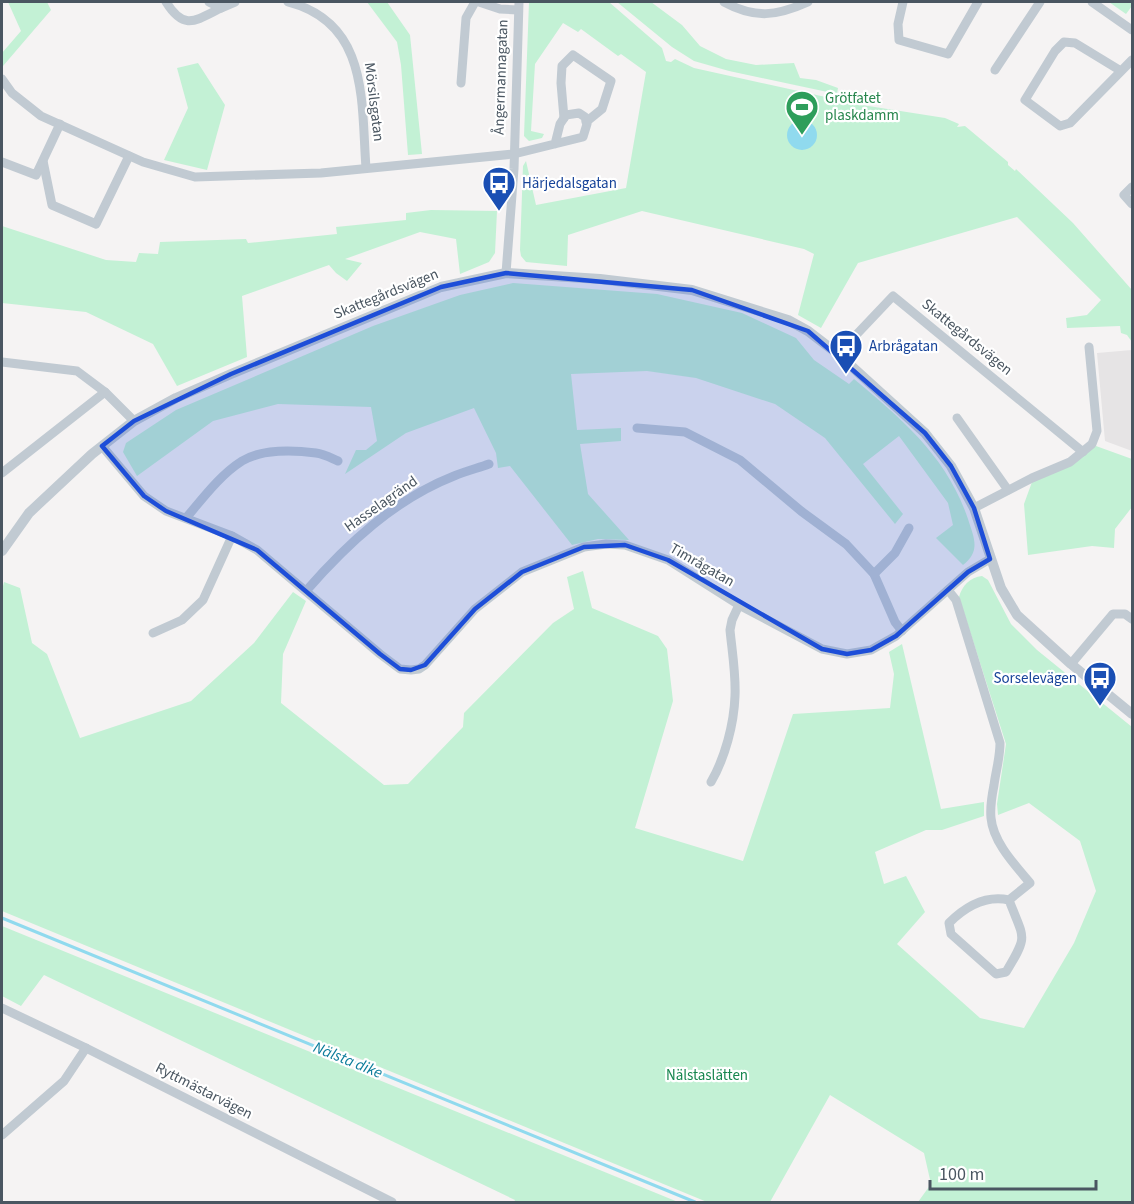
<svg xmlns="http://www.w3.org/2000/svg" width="1134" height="1204" font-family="'Source Sans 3',sans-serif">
  <rect width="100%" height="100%" fill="#f5f3f3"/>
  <polygon fill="#e6e4e5" points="1132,350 1132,451 1105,441 1097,353"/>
  <g fill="#c3f1d5">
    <polygon points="8,2 47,2 51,10 3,66 2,53 21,31"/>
    <polygon points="367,2 387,2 410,35 422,154 408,155 401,65 397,42"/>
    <polygon points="529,2 609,2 662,48 666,61 671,62 675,59 694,68 862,105 945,118 959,124 957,127 965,126 1008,162 1008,165 1015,171 1016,169 1073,223 1132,290 1132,342 1127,335 1121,333 1120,326 1067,328 1066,318 1087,315 1101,300 1017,217 858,263 821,328 798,315 814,254 804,249 642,211 568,235 567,266 526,262 521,256 520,250 523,166 526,161 536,205 626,188 646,72 621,54 618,56 581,29 578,32 563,23 535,64 531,131 544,134 542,138 529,141 524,136"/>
    <polygon points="617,2 651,2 682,25 700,46 726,59 756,65 794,63 800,78 816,80 838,88 837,94 729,71 694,61 672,47"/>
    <polygon points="1109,2 1132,2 1132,6 1126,14"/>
    <polygon points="198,63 225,105 207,170 164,160 188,108 177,68"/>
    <polygon points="431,210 497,211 495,253 489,262 460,274 456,239 420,232 345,259 362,263 347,281 336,273 329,265 242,296 247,357 177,386 153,344 86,312 2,303 2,226 106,260 136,262 139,253 158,254 160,242 246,239 248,243 337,234 336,227 406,220 406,213"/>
    <path d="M 513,283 L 657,294 L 742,313 L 796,338 L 814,360 L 849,384 L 854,379 C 903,420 947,457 968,519 C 974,538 981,551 963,565 L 936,538 L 953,525 L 948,503 L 899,436 L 863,464 L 903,514 L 895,524 L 825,438 L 775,404 L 696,378 L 647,371 L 571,374 L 577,430 L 621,428 L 621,441 L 580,444 L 588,494 L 629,540 L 598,539 L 572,545 L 510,466 L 498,468 L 496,453 L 474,408 L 406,433 L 345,474 L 356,450 L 366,450 L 377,441 L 371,407 L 278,404 L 213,421 L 137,476 L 123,452 L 126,443 L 176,410 L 373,326 L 460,295 Z"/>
    <polygon points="1096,446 1132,459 1132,507 1115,529 1114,548 1092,546 1028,555 1024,504 1032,482 1071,464"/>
    <path d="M 583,571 L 592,608 L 658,636 L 667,649 L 673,701 L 635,828 L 743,861 L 793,714 L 890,708 L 894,674 L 889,652 L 902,644 L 941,809 L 984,802 L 984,816 L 942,830 L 926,830 L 875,852 L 884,884 L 906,876 L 925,912 L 897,944 L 980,1018 L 1024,1028 L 1074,943 L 1096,891 L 1080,841 L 1029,803 L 998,815 L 997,804 L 1006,744 L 959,597 C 962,586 970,577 982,576 L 988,580 L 1011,624 L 1037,650 L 1132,727 L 1132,1202 L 918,1202 L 931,1184 L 924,1153 L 830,1095 L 770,1202 L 707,1202 L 2,911 L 2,590 L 4,582 L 20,588 L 32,643 L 47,654 L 80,738 L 191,701 L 254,643 L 293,592 L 306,601 L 283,654 L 281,703 L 384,785 L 408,784 L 463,727 L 464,713 L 553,623 L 574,609 L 567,577 Z"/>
    <polygon points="2,926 678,1202 514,1202 515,1200 44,975 21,1006 2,996"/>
  </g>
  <circle fill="#90daee" cx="802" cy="135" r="15"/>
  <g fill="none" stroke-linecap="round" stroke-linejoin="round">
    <polyline stroke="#90daee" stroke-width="3" points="2,918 695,1202"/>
    <g stroke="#c1cad2" stroke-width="9">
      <path d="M 166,2 C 184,31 195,21 221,8"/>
      <polyline points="209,2 221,8 235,2"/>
      <path d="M 288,2 C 369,23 361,101 366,168"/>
      <polyline points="479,2 500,9 518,10"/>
      <path d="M 724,2 C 755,19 777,16 808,2"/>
      <polyline points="903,2 898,24 899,40 948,54 978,2"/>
      <polyline points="1092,2 1132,30"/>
      <polyline points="995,70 1040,2"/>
      <polyline points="1121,71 1075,43 1064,42 1055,51 1025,100 1060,126 1070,123 1132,60"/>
      <polyline points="2,79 12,93 41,116 143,162 195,177 321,173 514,154 583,137 587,124 585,117 579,113 566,115 560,124 555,144"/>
      <polyline points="461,83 466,18 475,2"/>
      <polyline points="564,118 561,83 562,66 573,55 611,81 602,109 586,122"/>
      <polyline points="43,161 52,205 96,224 129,156"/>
      <polyline points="2,162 36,175 60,124"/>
      <polyline points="1132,187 1124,195 1132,204"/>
      <polyline points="506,273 514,169 519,2"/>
      <polyline points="838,354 893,296 1083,452"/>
      <polyline points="2,362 77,371 105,392 134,421"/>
      <polyline points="957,418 1008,490"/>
      <polyline points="637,428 685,432 740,460 801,511 846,544 874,574 895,622 902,631"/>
      <polyline points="102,446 144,496 166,511 232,536 257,550 380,654 400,669 411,670 419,669 425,665 475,609 522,572 584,547 606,544 625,545 668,560 739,605 822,649 847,654 871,650 896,636 968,572 990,559"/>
      <polyline points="2,473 105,392"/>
      <polyline points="974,508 1032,478 1070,462 1092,444 1097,431 1089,347"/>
      <path d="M 186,518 C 203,498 220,475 242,461 C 262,449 294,450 316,453 C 324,454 331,458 338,461"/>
      <polyline points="874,574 895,553 909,528"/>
      <path d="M 948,590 L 956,600 L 1000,743 C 1000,758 996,770 994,785 C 992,795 990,808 991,818 C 993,842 1015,865 1030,883 L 1009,900 C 986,895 966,906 949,923 L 951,934 L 996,974 L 1006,972 C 1029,934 1024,940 1009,900"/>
      <path d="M 306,591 C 347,544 395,499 454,476 C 466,471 478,468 489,464"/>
      <polyline points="153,633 182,620 203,600 232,536"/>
      <polyline points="1071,664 1113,614 1125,614 1132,619"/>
      <path d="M 711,782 C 725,758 734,724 735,696 C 736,674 732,651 730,630 L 732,620 L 739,605"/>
      <polyline points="2,1008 86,1048 392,1202"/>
      <polyline points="2,1135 64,1081 86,1048"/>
    </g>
    <polyline stroke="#c1cad2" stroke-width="10" points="2,551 29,513 92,454 134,421 176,398 231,374 441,287 506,273 600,279 692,290 788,320 808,331 838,354 925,433 951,466 974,508 1001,588 1017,615 1071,664 1132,714"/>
  </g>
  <path fill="#1d4ed8" fill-opacity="0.2" stroke="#1d4ed8" stroke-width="4.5" stroke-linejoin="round" d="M 506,273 L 692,290 L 808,331 L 925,433 L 951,466 L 974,508 L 990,559 L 968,572 L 896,636 L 871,650 L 847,654 L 822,649 L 668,560 L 625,545 L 584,547 L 522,572 L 475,609 L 425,665 L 411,670 L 400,669 L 380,654 L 257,550 L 166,511 L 144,496 L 102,446 L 134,421 L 231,374 L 441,287 Z"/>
  <defs>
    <g id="stadium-pin" transform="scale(1.725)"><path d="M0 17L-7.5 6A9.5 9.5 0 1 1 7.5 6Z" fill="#2e9e5b" stroke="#fff"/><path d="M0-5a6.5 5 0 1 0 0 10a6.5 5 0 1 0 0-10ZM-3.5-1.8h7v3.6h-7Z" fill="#fff"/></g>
    <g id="bus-pin" transform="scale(1.725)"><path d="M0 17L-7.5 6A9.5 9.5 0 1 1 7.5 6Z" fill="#1a4fb4" stroke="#fff"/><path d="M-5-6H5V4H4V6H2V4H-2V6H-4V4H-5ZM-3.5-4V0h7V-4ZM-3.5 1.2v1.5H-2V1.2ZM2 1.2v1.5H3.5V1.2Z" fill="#fff"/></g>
  </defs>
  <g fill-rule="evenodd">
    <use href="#stadium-pin" x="802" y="107"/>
    <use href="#bus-pin" x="499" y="183"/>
    <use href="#bus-pin" x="846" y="346"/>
    <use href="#bus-pin" x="1100" y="678"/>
  </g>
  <g text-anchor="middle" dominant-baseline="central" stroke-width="4.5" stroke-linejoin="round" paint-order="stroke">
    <g font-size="15" fill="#4a5661" stroke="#fff">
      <text transform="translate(501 77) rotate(-88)">Ångermannagatan</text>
      <text transform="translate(374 102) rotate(83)">Mörsilsgatan</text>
      <text transform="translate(386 294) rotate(-22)">Skattegårdsvägen</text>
      <text transform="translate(967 337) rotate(39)">Skattegårdsvägen</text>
      <text transform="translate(381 504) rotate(-35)">Hasselagränd</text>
      <text transform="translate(702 565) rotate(30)">Timrågatan</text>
      <text transform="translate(204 1091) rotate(27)">Ryttmästarvägen</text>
    </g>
    <g font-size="15" fill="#27864d" stroke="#fff" text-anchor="start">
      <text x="825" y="98">Grötfatet<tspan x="825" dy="17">plaskdamm</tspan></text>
    </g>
    <g font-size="15" fill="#164399" stroke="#fff" text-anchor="start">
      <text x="522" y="183">Härjedalsgatan</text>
      <text x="869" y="346">Arbrågatan</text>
      <text x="1077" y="678" text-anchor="end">Sorselevägen</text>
    </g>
    <g font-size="15" fill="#17864f" stroke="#fff">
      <text x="707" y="1075">Nälstaslätten</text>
    </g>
    <g font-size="16" font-style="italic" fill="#0c7c9b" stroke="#fff">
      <text transform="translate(348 1060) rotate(22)">Nälsta dike</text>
    </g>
  </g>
  <rect width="1134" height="1204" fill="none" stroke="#4a5661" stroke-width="6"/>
  <path d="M930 1180v9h166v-9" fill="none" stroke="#4a5661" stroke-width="3"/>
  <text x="939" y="1180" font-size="18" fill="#4a5661" stroke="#ffffff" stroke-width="4.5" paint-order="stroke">100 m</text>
</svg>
